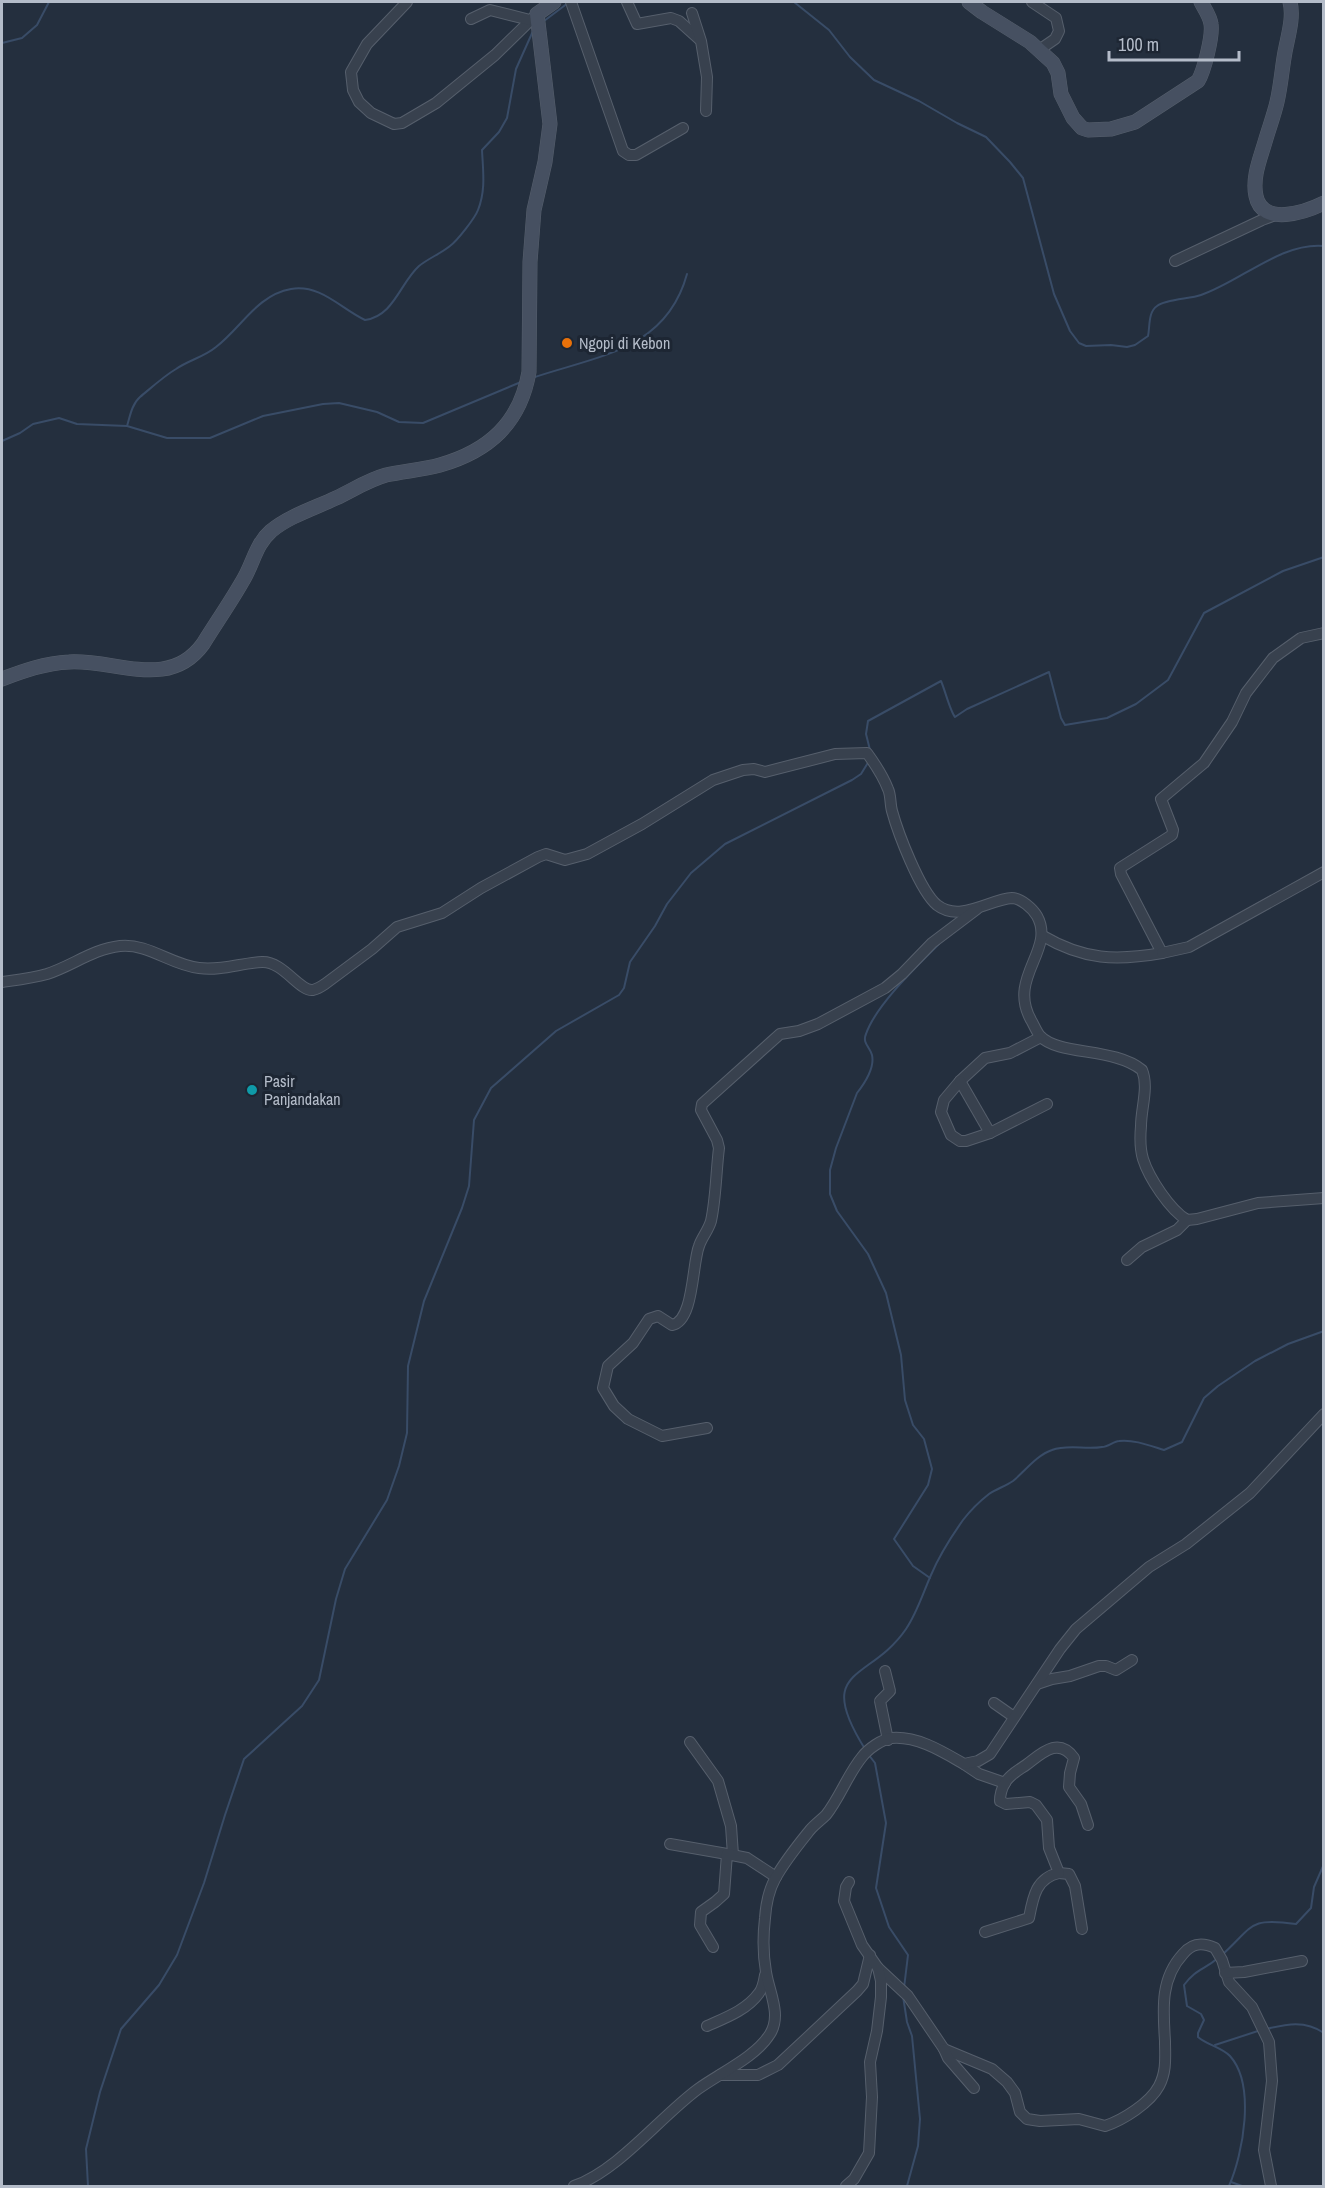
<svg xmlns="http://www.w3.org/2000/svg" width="1325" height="2188" font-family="'Archivo Narrow',sans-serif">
  <rect width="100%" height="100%" fill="#242f3e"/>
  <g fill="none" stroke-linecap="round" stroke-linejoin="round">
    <g stroke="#394c67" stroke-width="2">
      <path d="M 794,2 L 829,30 L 850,57 L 874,80 L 919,101 L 957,123 L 986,137 L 1010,162 L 1023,178 L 1054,294 L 1070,331 L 1079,343 L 1086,346 L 1111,345 L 1127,347 L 1135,345 L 1148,336 C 1150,327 1148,312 1157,306 C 1166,299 1190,299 1201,295 C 1240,282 1281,242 1324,246"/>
      <polyline points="544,21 568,3"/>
      <polyline points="2,43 22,38 37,25 49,2"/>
      <path d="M 532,378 C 596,356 666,351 687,274"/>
      <path d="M 127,426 C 130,416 132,404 140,397 C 151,388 164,376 176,369 C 189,360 204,357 216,347 C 242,327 257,295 291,289 C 321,284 341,309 365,320 C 394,316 400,283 419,266 C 429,258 440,254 450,246 C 457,241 475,218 478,210 C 486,190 483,171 482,150 L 499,132 L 507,118 L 516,69 L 533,31"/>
      <polyline points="2,441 20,433 33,424 59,418 77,424 127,426 167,438 210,438 263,416 323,404 339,403 377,412 399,422 423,423 521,382"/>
      <path d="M 870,750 L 866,734 L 868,721 L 941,681 C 945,690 950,711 955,717 L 967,709 L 1049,672 L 1061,718 L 1065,725 L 1107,718 L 1136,704 L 1168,680 L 1204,613 L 1283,571 L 1324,557"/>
      <path d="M 930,1578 L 913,1566 L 894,1539 L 928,1485 L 932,1469 L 924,1439 L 913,1425 L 905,1400 L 901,1355 L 886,1293 L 868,1254 L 837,1211 L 830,1194 L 830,1170 L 836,1148 L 857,1093 C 864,1084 875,1068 872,1055 C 870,1047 862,1043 866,1034 C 876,1005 917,966 939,944"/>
      <path d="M 865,1749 C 813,1666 870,1682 906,1629 C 917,1613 923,1593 931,1575 C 939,1556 951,1537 963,1520 C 970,1511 980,1501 989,1494 C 996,1489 1006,1486 1013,1481 C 1025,1471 1037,1455 1052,1450 C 1068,1444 1086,1450 1102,1447 C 1108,1447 1114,1441 1119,1441 C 1133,1439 1151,1446 1164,1450 L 1182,1442 L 1204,1398 L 1218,1386 L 1255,1361 L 1288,1344 L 1324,1331"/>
      <polyline points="868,1754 875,1763 886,1823 876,1888 889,1927 908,1955 904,1988"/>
      <path d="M 1222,1955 C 1254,1926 1248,1917 1296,1924 L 1311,1908 L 1314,1887 L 1324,1864"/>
      <path d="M 1218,1958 C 1204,1970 1196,1969 1184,1985 L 1187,2006 L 1201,2014 L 1204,2020 L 1198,2033 L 1198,2037 C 1207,2045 1221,2047 1230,2056 C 1256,2085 1243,2154 1229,2186"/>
      <polyline points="903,1996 907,2022 912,2036 920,2119 918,2146 907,2186"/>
      <path d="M 1266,2029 C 1287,2024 1305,2020 1324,2033"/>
      <polyline points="1215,2045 1261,2030"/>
      <polyline points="1231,2182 1242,2186"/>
      <polyline points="88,2186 86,2149 100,2092 121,2029 159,1985 177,1955 204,1883 225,1815 244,1759 302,1706 319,1680 336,1599 345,1569 387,1500 399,1466 407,1433 408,1366 424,1301 462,1208 469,1186 474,1120 491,1088 556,1031 619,995 624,988 630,962 655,926 667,904 691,873 725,844 852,780 861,774 869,761"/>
    </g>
    <g stroke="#565f6c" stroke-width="12">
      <g id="street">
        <polyline points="407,2 367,44 351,72 353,90 359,102 371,113 394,124 402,123 436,103 495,55 537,14"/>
        <polyline points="571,2 623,151 629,155 636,155 683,128"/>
        <polyline points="627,2 637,24 671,18 679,21 699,39"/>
        <polyline points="1032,2 1056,18 1059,31 1055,39 1039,50"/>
        <polyline points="692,13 701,41 707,77 706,111"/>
        <polyline points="471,19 490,10 530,20"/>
        <polyline points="1175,261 1262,220 1278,214"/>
        <path d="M 1043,936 C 1084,960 1116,961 1162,953 L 1121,874 L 1120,868 L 1172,835 L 1173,830 L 1161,799 L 1204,763 L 1232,722 L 1246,693 L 1273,658 L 1301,638 L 1324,633"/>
        <polyline points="1162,953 1189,947 1324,872"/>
        <path d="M 2,982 C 16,980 33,978 47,974 C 72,966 93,949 120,946 C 148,943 171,965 199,968 C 221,971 241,963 262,962 C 283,961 300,992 313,990 C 317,989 322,986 325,984 L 372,949 L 397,927 L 442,913 L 481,888 L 538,857 L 546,854 L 565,860 L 587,854 L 642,824 L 713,780 L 743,770 L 754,769 L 765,772 L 835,754 L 867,753 C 875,764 883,776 888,789 C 891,795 890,804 892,811 C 898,833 920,891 937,905 C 960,923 990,899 1012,898 C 1021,898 1033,909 1037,916 C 1056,950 1007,977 1031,1020 C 1034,1025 1036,1031 1040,1036 C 1059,1056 1114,1047 1142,1070 C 1149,1087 1141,1108 1141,1126 C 1140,1137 1140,1149 1143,1159 C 1149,1178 1170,1210 1187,1220 L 1197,1219 L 1258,1203 L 1324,1198"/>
        <polyline points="1041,1037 1010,1053 985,1058 960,1081 944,1100 941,1112 951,1135 960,1141 966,1141 990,1133 1047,1104"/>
        <polyline points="960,1081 990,1133"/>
        <polyline points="1127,1260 1142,1247 1177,1230 1187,1220"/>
        <path d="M 707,1428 L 662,1436 L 628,1419 L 614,1406 L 603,1388 L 608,1366 L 633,1343 L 649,1319 L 658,1316 L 672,1325 C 694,1321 692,1264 699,1246 C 702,1237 708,1231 711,1221 C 716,1198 716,1172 719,1148 L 717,1140 L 701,1110 L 702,1104 L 780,1034 L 799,1031 L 818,1024 L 885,988 L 902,974 L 932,943 L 977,909"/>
        <polyline points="885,1671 890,1691 880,1701 888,1740"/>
        <polyline points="1037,1684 1052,1679 1070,1676 1099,1666 1106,1666 1116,1670 1132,1660"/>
        <polyline points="994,1703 1014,1717"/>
        <polyline points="690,1742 718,1781 731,1826 733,1855"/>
        <polyline points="964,1764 979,1774 1005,1783"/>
        <polyline points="670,1844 727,1854"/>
        <polyline points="1059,1873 1069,1874 1075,1886 1082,1929"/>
        <path d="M 985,1932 L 1029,1918 C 1033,1897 1036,1878 1059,1873 L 1049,1848 L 1047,1820 L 1036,1805 L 1030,1802 L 1006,1804 L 1000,1801 C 1000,1795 1002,1788 1005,1783 C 1009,1775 1019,1770 1026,1765 C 1041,1754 1058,1736 1074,1758 L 1070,1773 L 1069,1787 L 1081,1804 L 1088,1825"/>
        <polyline points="713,1947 700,1925 701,1912 715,1902 724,1894 727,1854 747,1858 776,1877"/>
        <path d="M 878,1968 L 908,1996 L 944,2049 L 992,2069 L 1007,2082 L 1015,2093 L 1020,2112 L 1027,2119 L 1040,2121 L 1079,2119 L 1105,2126 C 1123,2120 1150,2103 1159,2086 C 1167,2071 1165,2056 1165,2041 C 1163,2009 1160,1979 1183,1954 C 1192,1943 1202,1942 1215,1948 L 1222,1960 L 1229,1982 L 1252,2007 L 1269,2042 L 1272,2081 L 1264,2150 L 1271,2186"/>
        <polyline points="1225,1973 1244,1972 1302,1961"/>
        <path d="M 707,2026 C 725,2018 747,2010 759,1993 C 763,1988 764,1981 765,1975"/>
        <polyline points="944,2049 948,2058 974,2088"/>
        <polyline points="720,2075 758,2075 778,2065 857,1991 863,1984 870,1955"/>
        <path d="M 574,2186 C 618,2171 660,2117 698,2089 C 720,2073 756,2057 770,2034 C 782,2015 769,1992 766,1972 C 763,1955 763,1935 765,1918 C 766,1904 769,1890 775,1879 C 784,1862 798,1845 810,1830 C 814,1825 821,1820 826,1815 C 840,1797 848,1774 862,1757 C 868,1749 882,1739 892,1738 C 918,1736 943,1752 964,1764 L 978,1761 L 990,1754 L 1060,1649 L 1076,1629 L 1149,1567 L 1186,1544 L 1250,1493 L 1324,1414"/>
        <polyline points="846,2186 854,2179 869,2153 872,2097 870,2062 877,2031 881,1997 881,1981 878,1968 862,1945 844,1901 846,1887 849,1882"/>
      </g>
    </g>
    <g stroke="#565f6c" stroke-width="15">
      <g id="secondary">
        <path d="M 969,2 L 982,12 L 1030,42 L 1053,63 L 1058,73 L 1061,94 L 1073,118 L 1082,128 L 1088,130 L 1111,129 L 1135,122 L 1198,81 C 1204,71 1213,36 1211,24 C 1210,16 1204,8 1201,2"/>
        <path d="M 1290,2 C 1294,17 1288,36 1285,52 C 1282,68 1281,85 1277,102 C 1274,115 1269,128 1265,142 C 1260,159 1252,178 1256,196 C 1262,227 1306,212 1324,203"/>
        <path d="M 2,679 C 23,671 45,663 69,662 C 115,659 169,691 203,644 C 216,623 230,603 242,582 C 253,565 255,545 271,531 C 289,516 315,508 336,498 C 353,490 368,480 386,475 C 404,471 422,470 440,465 C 489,451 520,423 529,372 L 530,262 L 534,210 L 545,162 L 550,124 L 537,14 L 554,2"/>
      </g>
    </g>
    <use href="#street" stroke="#38414e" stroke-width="10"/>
    <use href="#secondary" stroke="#465061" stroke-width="14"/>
  </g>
  <circle fill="#e8710a" stroke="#1d2633" stroke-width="2" cx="567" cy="343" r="6"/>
  <circle fill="#0f9aa8" stroke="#1d2633" stroke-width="2" cx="252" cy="1090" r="6"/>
  <g text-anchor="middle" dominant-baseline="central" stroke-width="6" stroke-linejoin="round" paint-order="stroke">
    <g font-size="16" fill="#b4bcc9" stroke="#1d2633" text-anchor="start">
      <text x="579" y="343">Ngopi di Kebon</text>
      <text x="264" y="1081">Pasir<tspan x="264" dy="18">Panjandakan</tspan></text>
    </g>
  </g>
  <rect width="1325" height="2188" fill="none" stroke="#b4bcc9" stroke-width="6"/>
  <path d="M1109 51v9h130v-9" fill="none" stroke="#b4bcc9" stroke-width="3"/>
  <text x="1118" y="51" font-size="18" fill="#b4bcc9" stroke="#1d2633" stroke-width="4.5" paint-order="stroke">100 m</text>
</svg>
